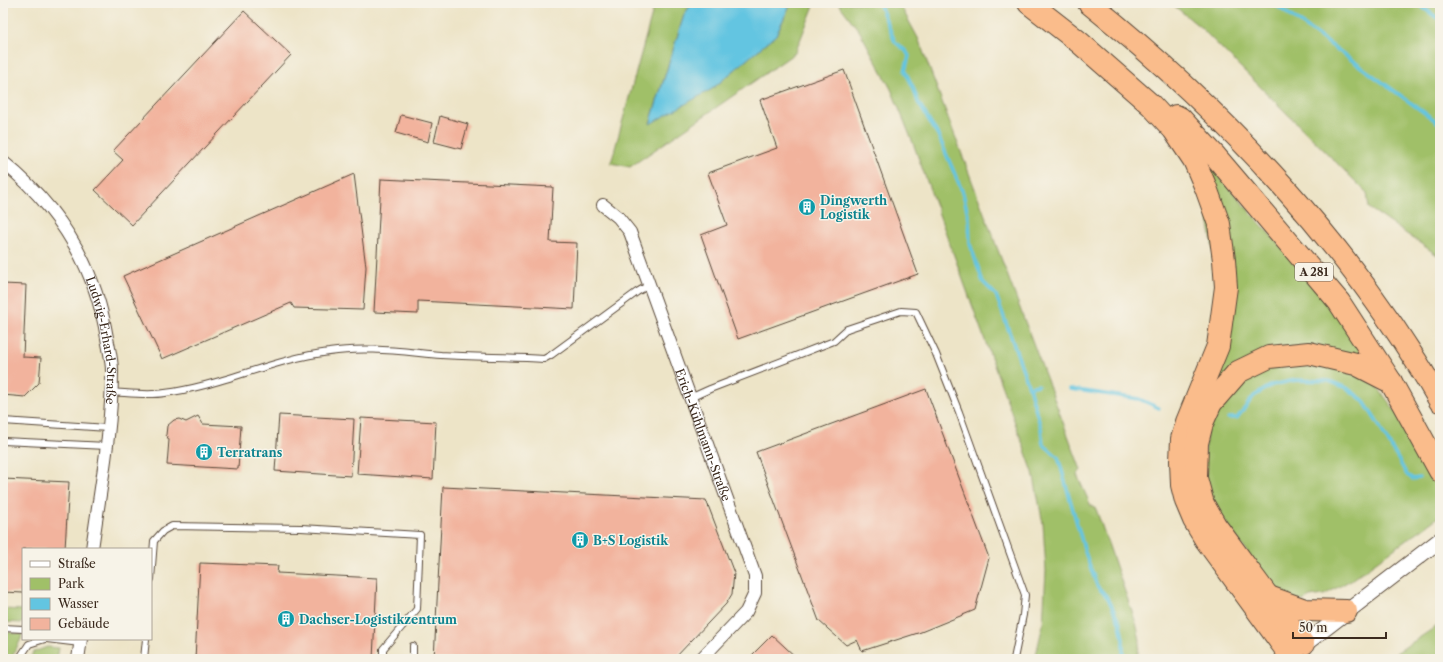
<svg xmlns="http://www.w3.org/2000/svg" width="1443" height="662" font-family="'Libre Caslon Text',serif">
  <rect width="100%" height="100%" fill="#f7f3e8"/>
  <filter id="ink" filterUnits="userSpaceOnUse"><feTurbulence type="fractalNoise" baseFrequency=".025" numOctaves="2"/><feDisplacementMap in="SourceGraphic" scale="8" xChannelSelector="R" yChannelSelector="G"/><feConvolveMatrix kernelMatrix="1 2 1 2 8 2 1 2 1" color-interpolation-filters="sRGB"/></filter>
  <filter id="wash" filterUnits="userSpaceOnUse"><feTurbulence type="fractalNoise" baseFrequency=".012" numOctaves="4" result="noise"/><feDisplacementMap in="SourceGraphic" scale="16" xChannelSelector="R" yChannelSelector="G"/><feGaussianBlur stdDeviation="0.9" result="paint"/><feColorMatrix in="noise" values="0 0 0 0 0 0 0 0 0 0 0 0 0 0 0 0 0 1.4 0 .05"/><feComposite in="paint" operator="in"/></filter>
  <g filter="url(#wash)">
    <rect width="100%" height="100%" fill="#ede4c7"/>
    <g fill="#a0c068" stroke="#6e7543">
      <polygon points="655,3 692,3 684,15 650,123 712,89 776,35 791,3 815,3 795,53 630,167 611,163"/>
      <polygon points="838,3 899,3 918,38 1081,470 1077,475 1091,506 1096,509 1136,623 1140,640 1137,659 1035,659 1043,624 1046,571 1043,524 1033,472 913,143 891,89 860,32"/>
      <polygon points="1171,3 1440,3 1440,257 1369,208 1367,193 1200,27"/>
      <polygon points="1198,152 1328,301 1375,370 1264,354 1203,410 1226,335"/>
      <polygon points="1285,359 1319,359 1375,384 1397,413 1440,493 1440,516 1351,580 1324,595 1310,597 1303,601 1281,599 1203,491 1207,424 1251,372"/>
      <polygon points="3,609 23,610 23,623 3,622"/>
      <polygon points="1440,624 1440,659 1387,659"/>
      <polygon points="3,632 22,634 21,639 11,659 3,659"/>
      <polygon points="47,647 59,648 57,659 29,659 34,652"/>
    </g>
    <polygon fill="#63c5e1" stroke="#4f7880" points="692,3 791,3 776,35 712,89 650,124 684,15"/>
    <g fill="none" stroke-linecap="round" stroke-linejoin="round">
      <g stroke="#63c5e1" stroke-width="3.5">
        <polyline points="879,3 895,42 906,51 909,56 905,71 913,87 918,102 938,135 963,193 969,219 970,244 983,282 996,295 1029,387 1041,428 1043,444 1058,457 1085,552 1097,586 1108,598 1120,624 1123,639 1123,659"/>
        <polyline points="1273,3 1440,124"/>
        <polyline points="1417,3 1440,20"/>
        <polyline points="1029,387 1038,385"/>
        <polyline points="1070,389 1139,399 1159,408"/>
        <polyline points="1228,418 1237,418 1254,396 1272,385 1296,380 1329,381 1347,388 1363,400 1377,422 1407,475 1413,479 1419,478"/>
      </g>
    </g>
    <g id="blocks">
      <g fill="#f2b39d">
        <polygon points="244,11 291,55 132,225 95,190 123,160 113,151"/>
        <polygon points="844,70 918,274 738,339 701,235 727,225 708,173 777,148 760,100"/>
        <polygon points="401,115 432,123 428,142 396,133"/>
        <polygon points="440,116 468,124 461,149 434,142"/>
        <polygon points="354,174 366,267 363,310 294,308 291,303 162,359 123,276"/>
        <polygon points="381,179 553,187 550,242 577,243 574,309 418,301 418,314 374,312"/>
        <polygon points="3,284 26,285 23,357 41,358 39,383 25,397 3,395"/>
        <polygon points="926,389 989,558 975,610 921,632 862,651 857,640 846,645 819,621 756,452"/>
        <polygon points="279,415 354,419 351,476 275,471"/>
        <polygon points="198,416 203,424 241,426 238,469 167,465 169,440 166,435 167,426 174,420 179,419 186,422"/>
        <polygon points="361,418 436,422 433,479 357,474"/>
        <polygon points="3,479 69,482 65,549 23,549 23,593 3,592"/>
        <polygon points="443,487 706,500 734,573 732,594 726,604 674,659 434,659"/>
        <polygon points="200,563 278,566 277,573 377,578 373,659 195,659"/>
        <polygon points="772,635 798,659 748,659"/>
      </g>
    </g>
  </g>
  <g filter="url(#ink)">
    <use href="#blocks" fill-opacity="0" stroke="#564637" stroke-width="1"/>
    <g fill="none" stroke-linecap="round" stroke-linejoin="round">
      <g stroke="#564637" stroke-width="8">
        <g id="service">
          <path d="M 111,392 C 129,393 147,396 165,393 C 221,386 273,359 329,352 C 366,346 404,352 441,355 C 475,357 510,357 544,359 L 551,355 L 637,292 L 649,285"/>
          <polyline points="690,398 710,389 834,341 847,329 901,311 916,312 936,354 959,412 1025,595 1023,615 1014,659"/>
          <polyline points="3,421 108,428"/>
          <polyline points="3,441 107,446"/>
          <polyline points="151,579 154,541 163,531 172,526 301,528 420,535 417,609 383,649 383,659"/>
          <polyline points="3,628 23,629"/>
          <polyline points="47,639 80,643"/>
          <polyline points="19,659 29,644 45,639"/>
          <polyline points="144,659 146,639"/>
          <polyline points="413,659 413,646"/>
        </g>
      </g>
      <g stroke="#564637" stroke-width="14">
        <g id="minor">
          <path id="s1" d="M 3,162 C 60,208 95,265 107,338 C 109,349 112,360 112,371 C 112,431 100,490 92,549"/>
          <path id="s2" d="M 603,205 L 618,217 L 630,232 L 755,576 L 755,593 L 746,612 L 701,659"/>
          <polyline points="78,659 81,639"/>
        </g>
      </g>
      <g stroke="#564637" stroke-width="17">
        <polyline id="tertiary" points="1297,650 1440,540"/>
      </g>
      <g stroke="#564637" stroke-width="24">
        <g id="motorway">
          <polyline points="1029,3 1079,42 1151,105 1174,130 1194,160 1206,188 1219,224 1224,260 1226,287 1218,346 1187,422 1182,439 1181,461 1182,485 1186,501 1194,520 1206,540 1290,655"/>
          <path d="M 1089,3 C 1225,112 1353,249 1440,401"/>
          <polyline points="1176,116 1180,118 1216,157 1339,302 1391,382 1440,471"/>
          <polyline points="1269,597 1305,610 1346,611"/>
          <polyline points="1303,644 1215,525 1203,504 1196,478 1197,443 1202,423 1211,403 1238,372 1269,357 1309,353 1356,364 1391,382"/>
        </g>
      </g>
      <use href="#service" stroke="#fff" stroke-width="6"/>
      <use href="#minor" stroke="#fff" stroke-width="12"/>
      <use href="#tertiary" stroke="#fff" stroke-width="15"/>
      <use href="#motorway" stroke="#fabc8b" stroke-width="22"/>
    </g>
  </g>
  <defs>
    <g id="building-disc" transform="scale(0.9)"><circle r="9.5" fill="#0f9aa8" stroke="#f7f3e8"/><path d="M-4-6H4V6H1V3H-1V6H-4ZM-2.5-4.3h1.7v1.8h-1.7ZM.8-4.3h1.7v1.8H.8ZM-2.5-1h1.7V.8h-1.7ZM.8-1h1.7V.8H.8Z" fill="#fff"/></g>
  </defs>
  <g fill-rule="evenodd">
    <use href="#building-disc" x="807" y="207"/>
    <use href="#building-disc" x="204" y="452"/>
    <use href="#building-disc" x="580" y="540"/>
    <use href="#building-disc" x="286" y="619"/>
  </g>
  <g text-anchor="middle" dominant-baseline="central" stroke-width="3" stroke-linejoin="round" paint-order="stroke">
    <rect fill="#f7f3e8" stroke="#73665b" stroke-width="1" x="1295" y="263" width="38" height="18" rx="3"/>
    <g font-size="11" font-weight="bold" fill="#3b2a1e">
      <text x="1314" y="272">A 281</text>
    </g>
    <g font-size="12" font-weight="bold" fill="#0d838f" stroke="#f7f3e8" text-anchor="start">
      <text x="820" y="200">Dingwerth<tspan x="820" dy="14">Logistik</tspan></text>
      <text x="217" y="452">Terratrans</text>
      <text x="593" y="540">B+S Logistik</text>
      <text x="299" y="619">Dachser-Logistikzentrum</text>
    </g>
    <g font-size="12" fill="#3b2a1e" stroke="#f7f3e8">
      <text stroke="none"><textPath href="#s1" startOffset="211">Ludwig-Erhard-Straße</textPath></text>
      <text stroke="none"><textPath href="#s2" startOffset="254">Erich-Kühlmann-Straße</textPath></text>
    </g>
  </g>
  <rect width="1443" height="662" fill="none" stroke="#f7f3e8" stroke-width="16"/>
  <rect x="22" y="548" width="130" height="92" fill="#f7f3e8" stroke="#aca397"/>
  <rect x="30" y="561" width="20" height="6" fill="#ffffff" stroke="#aca397"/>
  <text x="58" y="568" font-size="12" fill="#3b2a1e">Straße</text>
  <rect x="30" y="578" width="20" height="12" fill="#a0c068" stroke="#aca397"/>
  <text x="58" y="588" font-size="12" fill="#3b2a1e">Park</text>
  <rect x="30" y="598" width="20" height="12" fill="#63c5e1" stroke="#aca397"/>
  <text x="58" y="608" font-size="12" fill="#3b2a1e">Wasser</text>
  <rect x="30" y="618" width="20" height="12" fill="#f2b39d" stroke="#aca397"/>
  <text x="58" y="628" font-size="12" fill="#3b2a1e">Gebäude</text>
  <path d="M1293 632v6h93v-6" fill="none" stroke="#3b2a1e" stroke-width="2"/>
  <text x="1299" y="632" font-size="12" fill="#3b2a1e" stroke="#f7f3e8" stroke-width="3" paint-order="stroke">50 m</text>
</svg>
